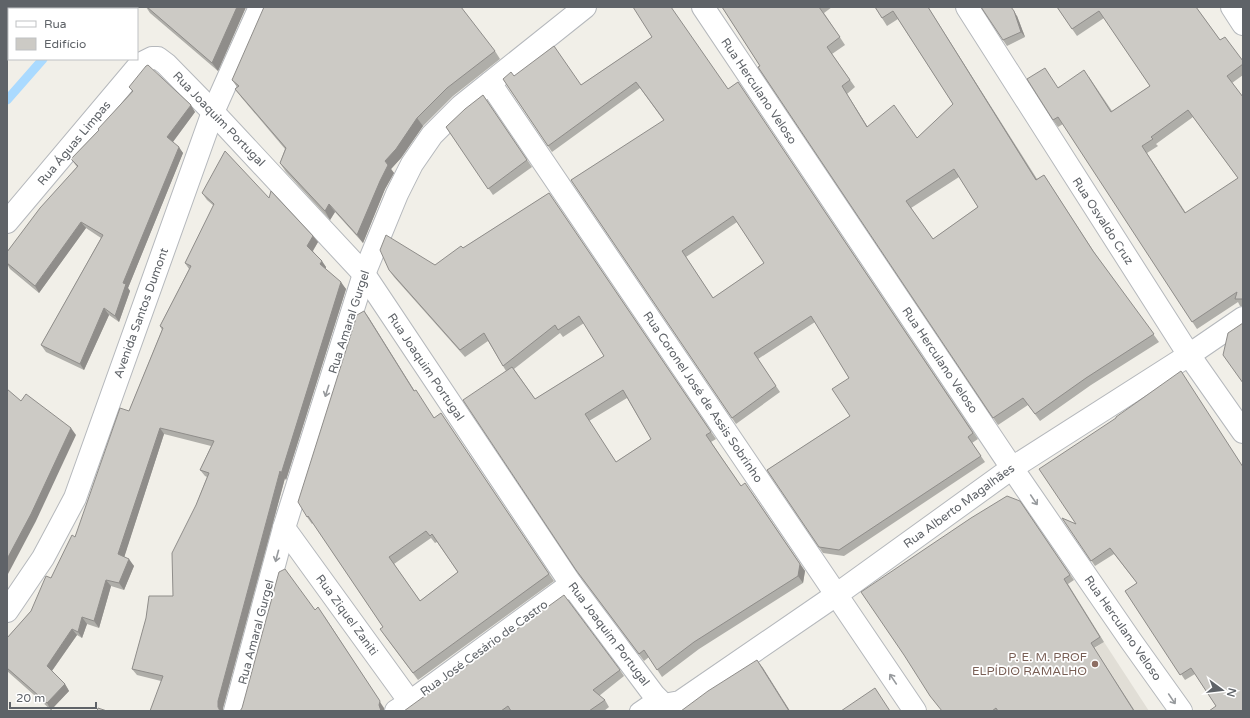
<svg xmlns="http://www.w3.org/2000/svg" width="1250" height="718" font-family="'Varela Round',sans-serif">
  <rect width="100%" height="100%" fill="#f1efe8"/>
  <polygon fill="#e1ded6" points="1104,642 1149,711 1003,711 1039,686"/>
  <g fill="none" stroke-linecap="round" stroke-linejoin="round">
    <g stroke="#aadaff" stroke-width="9">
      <polyline points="86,9 87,7"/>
      <polyline points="7,100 43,59"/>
    </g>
    <g stroke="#b5b8bc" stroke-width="18">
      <polyline id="lane" points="638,711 657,698"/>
    </g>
    <g stroke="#b5b8bc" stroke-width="24">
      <g id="street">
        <polyline points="703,7 1012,468 1131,641 1181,711"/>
        <polyline points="967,7 1189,355 1243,432"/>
        <polyline points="1232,7 1243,24"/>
        <polyline points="490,83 915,711"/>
        <polyline points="7,222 140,64 152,58 158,58 166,64 213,112 364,274 571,584 654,695 664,705 680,702 836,595 1012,468 1189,355 1243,318"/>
        <polyline points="284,528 410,702"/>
        <polyline points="7,611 43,558 75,498 213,112 260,7"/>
        <polyline points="235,711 284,528 364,274 397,194 412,164 432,135 461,106 585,7"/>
        <polyline points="396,711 410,702 571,584"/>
      </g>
    </g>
    <use href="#lane" stroke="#fff" stroke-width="16"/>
    <use href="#street" stroke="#fff" stroke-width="22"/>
  </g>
  <g fill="#afaea9" fill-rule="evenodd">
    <polygon points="146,7 246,7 218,71 150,13"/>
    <path d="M 722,7 L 832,7 L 824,13 L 845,45 L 832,54 L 855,87 L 847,94 L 867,126 L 917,138 L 953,104 L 898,19 L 887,26 L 875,7 L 928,7 L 1037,179 L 1044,175 L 1096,255 L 1159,342 L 1091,385 L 1040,421 L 1028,405 L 998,425 L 758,67 L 760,66 ZM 959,177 L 978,207 L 933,239 L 911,208 Z"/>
    <path d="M 1057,7 L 1196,7 L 1220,40 L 1243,61 L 1243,75 L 1232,83 L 1243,97 L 1243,306 L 1240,306 L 1238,302 L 1197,329 L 1063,124 L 1058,127 L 1053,120 L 1058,87 L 1089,77 L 1112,111 L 1150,86 L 1104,18 L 1077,36 ZM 1193,117 L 1238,178 L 1186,213 L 1147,153 L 1158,146 L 1156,144 Z"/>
    <polygon points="1017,16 1025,37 1007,46 1003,40"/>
    <path d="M 652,37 L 728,89 L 738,82 L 978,439 L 972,443 L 985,462 L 844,556 L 823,553 L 767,470 L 850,416 L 849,378 L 815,322 L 758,359 L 780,392 L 736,424 L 571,180 L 664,121 L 640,88 L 552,152 L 503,79 L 514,76 L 581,85 ZM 737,222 L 764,263 L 713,298 L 686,257 Z"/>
    <polygon points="495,51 500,59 453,96 423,126 401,158 391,169 394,173 385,189 363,243 335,212 330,220 286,172 280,163 285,149 241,97 235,89 237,87 232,80"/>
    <polygon points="129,87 195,112 173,142 183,153 128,288 130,291 119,322 109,315 84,370 46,352 41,345 101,238 86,228 39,293 10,269 7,264 7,252 77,167 71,159 99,130 132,91"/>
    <polygon points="483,95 532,167 493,195 446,127"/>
    <polygon points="202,193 269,198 313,236 318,242 313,251 326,267 326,269 346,289 286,480 285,478 223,708 161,681 137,675 132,669 173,596 196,505 207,477 205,476 200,470 211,446 164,434 124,557 134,566 124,590 111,586 99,628 87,624 82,638 77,635 52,671 65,684 69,691 51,710 7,671 7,638 31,611 51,578 75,537 129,411 162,330 160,326 189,269 185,263 214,206 207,200"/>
    <path d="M 549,193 L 716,439 L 711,442 L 741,486 L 805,571 L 803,583 L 699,649 L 662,677 L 649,657 L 644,661 L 581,577 L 506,371 L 488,341 L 465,357 L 394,277 L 389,270 L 435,265 L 463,248 ZM 584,323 L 604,356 L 535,399 L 514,369 L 560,333 L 563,337 ZM 627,398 L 651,439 L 616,462 L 589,421 Z"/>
    <path d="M 364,311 L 414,391 L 434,418 L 441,413 L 554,581 L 418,680 L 385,636 L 383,627 L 313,523 L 312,524 L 307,517 ZM 431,538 L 435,543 L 437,542 L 458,572 L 420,601 L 394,564 Z"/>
    <polygon points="1116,418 1216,706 1195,674 1185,680 1125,591 1137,583 1114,554 1095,566 1062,518 1076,524"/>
    <polygon points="1020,501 1074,580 1068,584 1104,642 1094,648 1135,711 941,711"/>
    <polygon points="620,670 624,676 599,696 605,700 609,707 604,711 404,711"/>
  </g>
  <g fill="#8f8d8a">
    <polygon points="237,7 246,7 218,71 212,63"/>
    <polygon points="928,7 1041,187 1036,180"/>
    <polygon points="1014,11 1017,16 1025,37 1021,32"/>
    <polygon points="842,86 872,134 867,127"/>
    <polygon points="191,105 195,112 172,143 167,137"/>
    <polygon points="417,118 423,126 401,158 391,169 394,173 385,189 363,243 357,235 385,161"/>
    <polygon points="179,147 183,153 128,288 130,291 119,322 115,316 123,283"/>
    <polygon points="329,204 335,212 330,220 325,211"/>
    <polygon points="81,222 86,228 39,293 35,286"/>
    <polygon points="313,236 318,242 312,252 307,246"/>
    <polygon points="322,261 326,267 325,271 320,264"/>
    <polygon points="341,282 346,289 286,480 285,478 223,708 223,711 220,711 218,707 218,701 280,471"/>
    <polygon points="104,308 109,315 84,370 80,364"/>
    <polygon points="364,311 369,318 419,398 414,391"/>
    <polygon points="71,428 76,435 36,521 8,574 7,572 7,559"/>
    <polygon points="160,428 164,434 123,561 118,554"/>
    <polygon points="750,490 805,571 803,583 798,576"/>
    <polygon points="129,559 134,566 124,590 119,583"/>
    <polygon points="106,580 111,586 99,628 94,621"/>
    <polygon points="323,614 384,708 384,711 381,711"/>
    <polygon points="82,617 87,624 82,638 78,632"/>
    <polygon points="72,629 77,635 51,672 47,666"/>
    <polygon points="757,660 763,668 790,711 789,711"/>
    <polygon points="65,684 69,691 51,710 47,703"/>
  </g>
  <g fill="#cccac5" stroke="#8f8d8a" fill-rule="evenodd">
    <polygon points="147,7 237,7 212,63"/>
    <polygon points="264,7 461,7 495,51 447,88 417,118 396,149 385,161 388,165 380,181 357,235 329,204 325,211 280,163 286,148 235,89 239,86 232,80"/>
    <path d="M 633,7 L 671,7 L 728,89 L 738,82 L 973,433 L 968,437 L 981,456 L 839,550 L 819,547 L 767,470 L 850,416 L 832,389 L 849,378 L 811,316 L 754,353 L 776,386 L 732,418 L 571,180 L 664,120 L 636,82 L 548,146 L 503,79 L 511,72 L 514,76 L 554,46 L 581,85 L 652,37 ZM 733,216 L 764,263 L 713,298 L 682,251 Z"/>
    <path d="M 722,7 L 819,7 L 840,37 L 827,47 L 850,80 L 842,86 L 867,127 L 894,105 L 917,138 L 953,104 L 893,11 L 882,18 L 875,7 L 928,7 L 1036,180 L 1044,175 L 1093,251 L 1154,334 L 1086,378 L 1035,414 L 1023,398 L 993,418 L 758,67 L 760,66 ZM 954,169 L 978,207 L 933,239 L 906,201 Z"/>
    <polygon points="981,7 1011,7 1014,11 1021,32 1003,40"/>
    <path d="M 1057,7 L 1196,7 L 1220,40 L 1225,37 L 1243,61 L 1243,64 L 1227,76 L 1243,97 L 1243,299 L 1235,299 L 1237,292 L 1192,322 L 1058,117 L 1053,120 L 1027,79 L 1045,68 L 1058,88 L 1084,70 L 1111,112 L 1150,86 L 1099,11 L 1072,29 ZM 1188,110 L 1238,178 L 1185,213 L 1142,146 L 1153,139 L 1151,137 Z"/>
    <polygon points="148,65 191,105 167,137 179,147 123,283 126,284 115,316 104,308 80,364 41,345 103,235 81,222 35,286 7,263 7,252 40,208 78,166 71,159 99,130 98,129 133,91 129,87 146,66"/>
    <polygon points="483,95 527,160 488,189 446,127 465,109"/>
    <polygon points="225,151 269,198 271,191 313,236 307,246 322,261 320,264 341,282 281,474 280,471 218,701 218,707 220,711 150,711 163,676 132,669 146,618 149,596 173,596 172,553 196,505 209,473 200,470 214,441 160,428 118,554 129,559 119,583 106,580 94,621 82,617 78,632 72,629 47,666 65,684 47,703 7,668 7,638 31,611 46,576 51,578 72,535 75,537 120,408 129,411 163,328 160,326 191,266 185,263 214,204 202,193"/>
    <path d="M 549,193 L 711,432 L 706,435 L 721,457 L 741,486 L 745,483 L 800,564 L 798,576 L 694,642 L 657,670 L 644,650 L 639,654 L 576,570 L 463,400 L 512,367 L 535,399 L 604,356 L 579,316 L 558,330 L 555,325 L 503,366 L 484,333 L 460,350 L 389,270 L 380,250 L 386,235 L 435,265 L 461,246 L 463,248 ZM 623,390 L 651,439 L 616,462 L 585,414 Z"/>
    <path d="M 364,311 L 414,391 L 416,390 L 434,418 L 441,413 L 549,574 L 413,673 L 380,629 L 383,627 L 308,516 L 307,517 L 298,502 L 357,315 ZM 426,531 L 430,536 L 432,534 L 458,572 L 420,601 L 389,557 Z"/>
    <polygon points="1243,323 1243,383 1223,355 1228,333"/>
    <polygon points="1181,371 1243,467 1243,711 1209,711 1216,706 1191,668 1180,675 1125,591 1137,583 1110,548 1091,561 1062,518 1076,524 1039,469 1116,418 1116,417"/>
    <polygon points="7,389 21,401 26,394 71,428 31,514 7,559"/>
    <polygon points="1007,496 1020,501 1070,575 1064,579 1100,637 1091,643 1134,711 998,711 996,708 992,711 942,711 930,696 904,655 861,592 971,518"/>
    <polygon points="285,569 315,610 318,607 380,701 379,705 381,711 240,711 242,708 279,572"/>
    <polygon points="564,595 620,670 593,690 605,700 589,711 511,711 508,706 501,711 404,711"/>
    <polygon points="757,660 789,711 681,711 708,691"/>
    <polygon points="875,688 890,711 841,711"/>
    <polygon points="98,708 107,711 97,711"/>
  </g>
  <defs><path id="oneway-shaft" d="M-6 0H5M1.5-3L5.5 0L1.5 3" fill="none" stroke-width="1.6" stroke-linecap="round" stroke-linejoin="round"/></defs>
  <g stroke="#979a9d">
    <use href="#oneway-shaft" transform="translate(327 391) rotate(108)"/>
    <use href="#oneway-shaft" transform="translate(1034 500) rotate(56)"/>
    <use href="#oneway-shaft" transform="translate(277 556) rotate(105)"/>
    <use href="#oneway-shaft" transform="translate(893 679) rotate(-124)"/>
    <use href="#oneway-shaft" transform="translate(1172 699) rotate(56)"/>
  </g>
  <circle fill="#8d6e63" stroke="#fff" stroke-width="1.5" cx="1095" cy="664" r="4"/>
  <g text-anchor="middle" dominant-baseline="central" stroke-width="3.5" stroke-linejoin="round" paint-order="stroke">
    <g font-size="12" fill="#5f6368" stroke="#fff">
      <text transform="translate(759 91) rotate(56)">Rua Herculano Veloso</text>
      <text transform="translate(219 119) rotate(46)">Rua Joaquim Portugal</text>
      <text transform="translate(74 143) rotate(-50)">Rua Águas Limpas</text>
      <text transform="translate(1103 221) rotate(57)">Rua Osvaldo Cruz</text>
      <text transform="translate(141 313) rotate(-70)">Avenida Santos Dumont</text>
      <text transform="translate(349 322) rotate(-72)">Rua Amaral Gurgel</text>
      <text transform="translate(940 360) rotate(56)">Rua Herculano Veloso</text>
      <text transform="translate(426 367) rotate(56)">Rua Joaquim Portugal</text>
      <text transform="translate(703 397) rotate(56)">Rua Coronel José de Assis Sobrinho</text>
      <text transform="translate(959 506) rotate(-36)">Rua Alberto Magalhães</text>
      <text transform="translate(347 615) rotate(54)">Rua Ziquel Zaniti</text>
      <text transform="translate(1123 628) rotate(55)">Rua Herculano Veloso</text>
      <text transform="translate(256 632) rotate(-75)">Rua Amaral Gurgel</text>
      <text transform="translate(609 634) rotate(53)">Rua Joaquim Portugal</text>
      <text transform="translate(484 648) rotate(-36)">Rua José Cesário de Castro</text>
    </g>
    <g font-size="12" fill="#785e54" stroke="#fff" text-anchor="end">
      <text x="1087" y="657">P. E. M. PROF<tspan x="1087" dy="14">ELPÍDIO RAMALHO</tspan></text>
    </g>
  </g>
  <rect width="1250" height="718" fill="none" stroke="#5f6368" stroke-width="16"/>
  <rect x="8" y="8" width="130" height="52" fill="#ffffff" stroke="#bfc1c3"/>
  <rect x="16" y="21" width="20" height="6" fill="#ffffff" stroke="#bfc1c3"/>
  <text x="44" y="28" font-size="12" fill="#5f6368">Rua</text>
  <rect x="16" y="38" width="20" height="12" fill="#cccac5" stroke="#bfc1c3"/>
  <text x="44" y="48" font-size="12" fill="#5f6368">Edifício</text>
  <g transform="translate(1222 690) rotate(105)" stroke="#ffffff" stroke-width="3" paint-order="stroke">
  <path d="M0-3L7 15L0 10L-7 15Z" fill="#5f6368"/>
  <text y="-6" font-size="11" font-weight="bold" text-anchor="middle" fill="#5f6368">N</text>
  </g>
  <path d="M10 702v6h86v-6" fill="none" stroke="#5f6368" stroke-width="2"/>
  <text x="16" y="702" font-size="12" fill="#5f6368" stroke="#ffffff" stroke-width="3" paint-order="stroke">20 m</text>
</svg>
